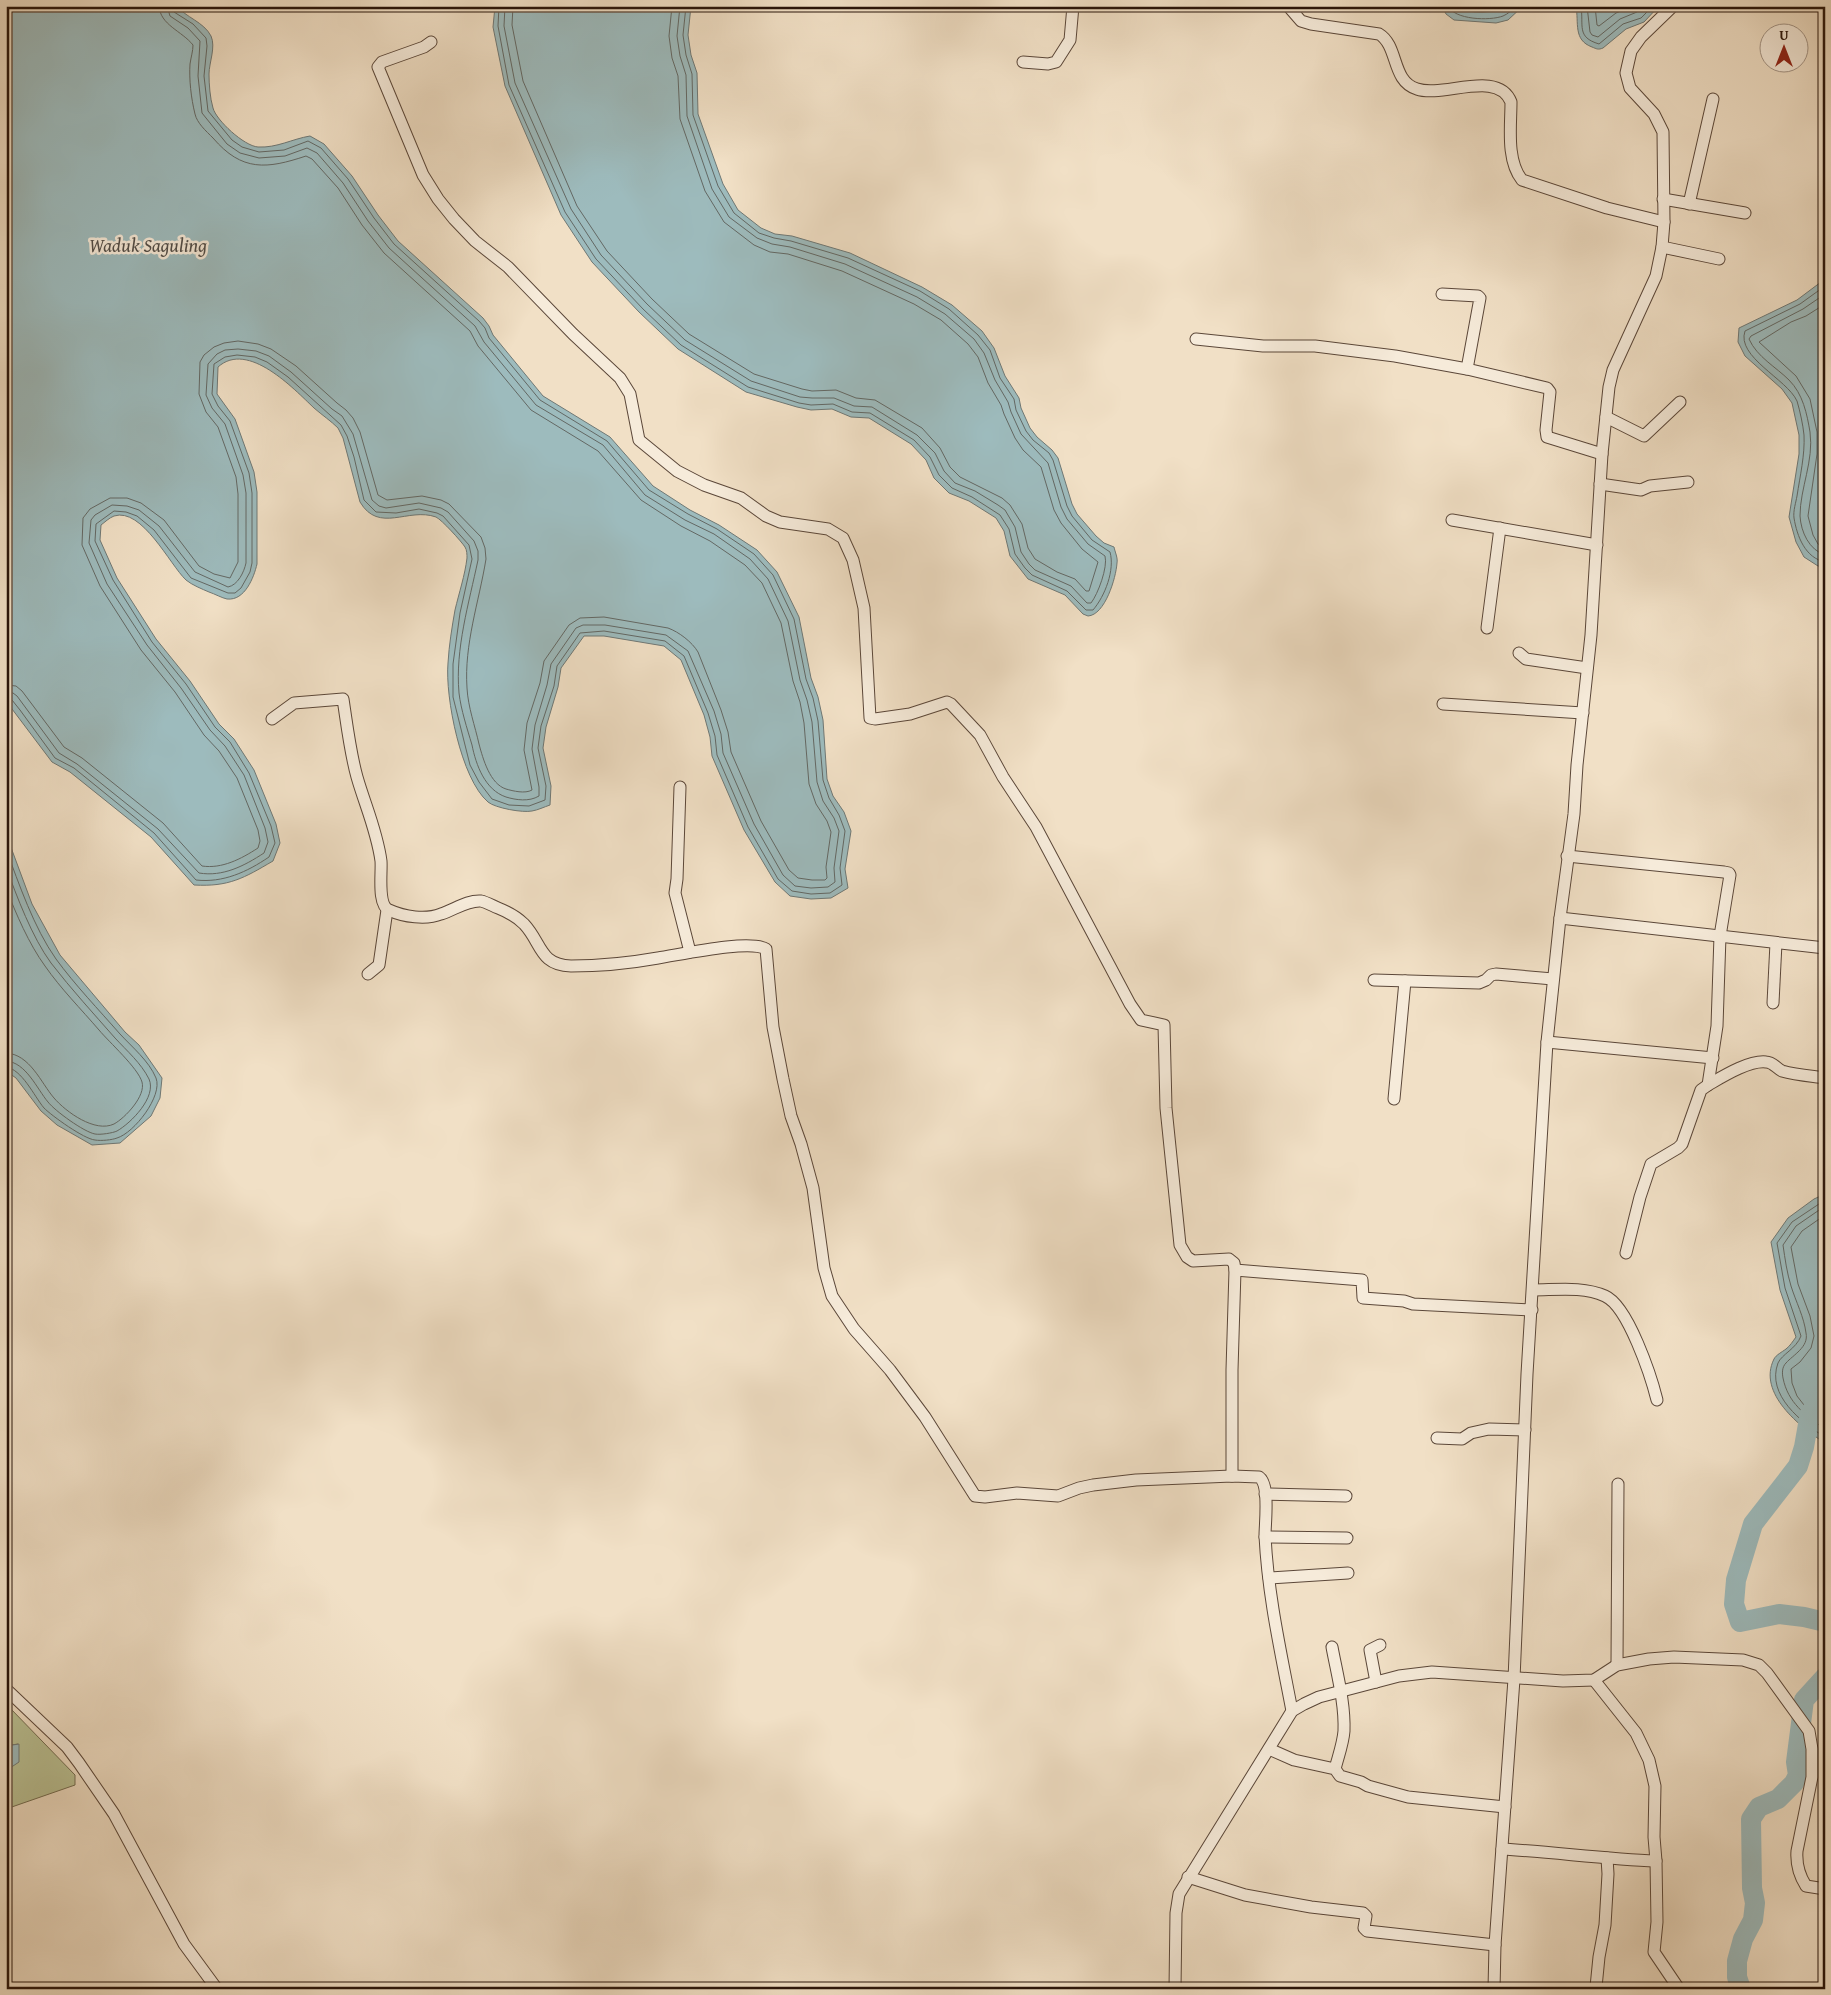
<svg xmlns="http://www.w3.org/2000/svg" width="1831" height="1995" font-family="'Gentium Book Plus',serif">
  <rect width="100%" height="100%" fill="#f1e0c6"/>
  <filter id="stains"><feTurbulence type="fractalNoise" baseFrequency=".004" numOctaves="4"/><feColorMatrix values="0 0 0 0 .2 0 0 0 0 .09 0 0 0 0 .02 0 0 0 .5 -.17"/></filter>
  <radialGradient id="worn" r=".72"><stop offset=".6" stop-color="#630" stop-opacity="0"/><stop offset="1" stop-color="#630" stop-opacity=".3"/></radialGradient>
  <polygon fill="#bac295" stroke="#726b50" points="10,1708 75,1775 75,1785 6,1809 6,1768 10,1768 18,1744 6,1746 6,1710"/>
  <g fill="#9dbbbd" stroke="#6f7875">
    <path d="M 6,6 L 177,6 C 185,17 204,22 211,36 C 216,47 209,63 209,74 C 209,84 210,98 213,108 C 216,120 244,146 258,147 C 277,148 292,139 310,136 L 324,144 L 352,176 L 378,215 L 398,241 L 483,318 L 489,326 L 493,335 L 543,396 L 610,437 L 653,486 L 690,510 L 719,525 L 757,550 L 777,572 L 799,617 L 811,678 L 818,697 L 823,720 L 827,779 L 833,796 L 844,812 L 851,831 L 845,869 L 848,888 L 831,898 L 811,899 L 790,896 L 775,882 L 744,830 L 712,756 L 710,737 L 704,715 L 681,660 L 664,646 L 604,636 L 584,636 L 561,668 L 558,687 L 546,727 L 543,748 L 551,786 L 550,805 C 544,807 538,810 532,811 C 523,813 495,808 488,802 C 461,779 445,697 448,663 C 449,645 452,627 455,610 C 459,593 465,575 467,558 C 467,555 467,550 465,547 C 461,541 442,520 436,517 C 408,507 379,534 360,502 L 343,438 L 338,428 C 331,421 322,415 314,408 C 294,389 248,340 218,367 L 217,394 L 235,419 L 254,472 L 257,492 L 257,564 C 254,577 245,601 227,599 C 222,598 215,594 209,592 C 202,589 192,585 186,580 C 170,565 142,507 114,516 C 109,518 105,522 101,525 L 100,540 L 117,578 L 156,639 L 190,681 L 219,724 L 234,739 L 254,770 L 276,824 L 280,843 L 273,861 C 244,878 229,887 194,885 L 151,837 L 70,772 L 52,762 L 6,701 Z"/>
    <path d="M 495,6 L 691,6 L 688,35 L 691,55 L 697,73 L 698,114 L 723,184 L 738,210 L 761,228 L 775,234 L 792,236 L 850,253 L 922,287 L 952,305 L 982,331 L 994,348 L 1005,376 L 1019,398 L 1021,408 L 1030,428 L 1037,437 L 1052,450 L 1058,458 L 1072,504 L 1077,514 L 1096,536 L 1104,543 L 1114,547 C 1115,552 1118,558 1117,563 C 1116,578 1105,615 1088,616 L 1083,614 L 1065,595 L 1028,579 L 1010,556 L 1004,531 L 996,518 L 969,501 L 949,493 L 934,478 L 926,460 L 911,444 L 869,418 L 851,417 L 832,409 L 811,410 L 797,407 L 746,392 L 678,349 L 639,312 L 592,262 L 561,215 L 505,86 L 493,27 Z"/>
    <polygon points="1442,6 1523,6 1508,20 1496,23 1454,20 1446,14"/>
    <path d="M 1576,6 L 1659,6 L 1644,22 L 1626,29 L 1603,48 C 1598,50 1597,49 1592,47 C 1573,40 1579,23 1576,6 Z"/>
    <polygon points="1825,279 1825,567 1818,566 1804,557 1796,542 1789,517 1799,454 1799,435 1792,403 1782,389 1745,356 1738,342 1739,328 1797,300"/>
    <polygon points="6,834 32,904 60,955 125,1032 139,1045 162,1078 160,1098 151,1116 120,1143 92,1145 57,1125 41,1111 16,1078 6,1071"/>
    <path d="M 1825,1194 L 1825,1443 C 1800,1427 1757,1393 1774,1359 C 1776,1355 1782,1352 1786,1349 C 1790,1346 1793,1341 1796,1337 L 1780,1290 L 1771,1242 L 1788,1218 L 1814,1199 Z"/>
    <polygon points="19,1744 19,1762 10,1768 6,1768 6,1746"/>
  </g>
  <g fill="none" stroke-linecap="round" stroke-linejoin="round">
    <g stroke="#636864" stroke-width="1">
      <path d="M 499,6 L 498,26 L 509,85 L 565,212 L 596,259 L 643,309 L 681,345 L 748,387 L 799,403 L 811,405 L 833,404 L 852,412 L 870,413 L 914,440 L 930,457 L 939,475 L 952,488 L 972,497 L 1000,515 L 1009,529 L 1015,554 L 1025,568 L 1032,575 L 1067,591 L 1086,610 L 1093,610 C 1105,596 1115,570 1110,552 L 1092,540 L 1072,516 L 1067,506 L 1053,460 L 1049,453 L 1033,440 L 1026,431 L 1016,410 L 1014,399 L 1000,378 L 990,350 L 978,335 L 949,309 L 920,291 L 848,258 L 791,241 L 774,238 L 759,233 L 734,213 L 718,186 L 693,115 L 692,74 L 686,55 L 683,35 L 686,6"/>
      <path d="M 505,6 L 504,26 L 515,83 L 571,209 L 601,255 L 647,304 L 685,340 L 751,381 L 800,397 L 812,398 L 834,398 L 854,406 L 872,407 L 917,435 L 935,453 L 944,471 L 955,483 L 975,491 L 998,505 L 1005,510 L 1015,527 L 1021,552 L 1029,564 L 1035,570 L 1071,586 L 1087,603 L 1091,603 C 1098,594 1108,567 1105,556 L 1088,544 L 1067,519 L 1061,507 L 1048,463 L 1021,434 L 1011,412 L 1008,402 L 995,380 L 984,353 L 974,339 L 945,314 L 917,297 L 845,264 L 790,247 L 772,244 L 757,238 L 729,217 L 712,189 L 687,116 L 686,75 L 680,56 L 677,36 L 680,6"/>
      <polyline points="513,6 512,25 523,81 577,206 607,251 652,299 689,334 754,374 802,389 812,391 836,390 856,398 875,400 922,428 940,448 950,467 960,477 1002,498 1010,505 1022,524 1028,548 1035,559 1057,572 1075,579 1086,591 1089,591 1098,562 1082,549 1061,523 1054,510 1041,467 1023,450 1015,438 1004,414 1001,405 988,383 978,357 968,344 941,320 914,304 842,271 788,254 770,252 754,245 724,222 705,191 680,119 678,76 672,58 669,36 672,6"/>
      <path d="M 1448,6 C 1454,20 1490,21 1503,16 C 1508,14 1512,10 1516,6"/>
      <path d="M 1454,6 C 1464,14 1497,14 1506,6"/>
      <path d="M 1581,6 C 1584,26 1576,37 1599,44 L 1623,24 L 1641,18 L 1653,6"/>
      <polyline points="1587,6 1590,32 1592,35 1598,37 1620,19 1637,12 1644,6"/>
      <polyline points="1595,6 1597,25 1599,26 1616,13 1632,6"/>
      <path d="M 1825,286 L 1800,304 L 1745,331 C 1736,357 1787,379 1797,401 C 1800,411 1803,425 1804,435 C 1805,455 1800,476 1797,496 C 1796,502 1793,511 1794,518 C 1797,536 1805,558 1825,562"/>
      <path d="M 1825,294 L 1803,309 L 1751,336 L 1749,339 C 1757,357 1776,367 1789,380 C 1803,394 1807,414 1810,432 C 1814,461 1800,488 1800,516 C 1801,532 1809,550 1825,555"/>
      <polyline points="1825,304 1806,316 1791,322 1759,342 1796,376 1810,399 1817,432 1817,454 1808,516 1813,535 1818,544 1825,548"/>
      <path d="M 6,685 L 16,686 L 22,691 L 64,747 L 82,758 L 163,823 L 202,866 C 222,869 241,859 258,848 L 260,841 L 258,830 L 237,778 L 219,751 L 204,735 L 175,692 L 141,650 L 100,586 L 82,545 L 83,518 L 90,509 L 110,498 L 127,498 L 141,503 L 164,520 L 199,566 L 214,574 L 230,578 L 238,562 L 238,494 L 236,477 L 218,427 L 206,412 L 199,394 L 200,362 L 204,355 L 214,347 L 224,343 L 238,341 L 258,344 L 271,349 L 296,366 L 337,403 L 346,410 L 353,418 L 360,432 L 378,495 L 387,500 L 422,496 L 441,500 L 449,504 L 481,537 L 485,548 L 486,559 C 479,602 464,644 467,688 C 468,707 475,726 479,744 C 483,759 490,784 506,789 C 513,791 525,794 532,790 L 524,750 L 527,723 L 540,683 L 544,661 L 569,625 L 580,618 L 604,617 L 668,628 C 679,632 692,642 698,652 L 721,710 L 728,732 L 731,752 L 761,821 L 789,870 L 798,878 L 812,880 L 825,880 L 827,878 L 826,867 L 831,832 L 827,821 L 816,804 L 809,784 L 804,723 L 800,702 L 793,681 L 781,623 L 762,583 L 745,565 L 710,541 L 681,526 L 641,500 L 598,451 L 531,410 L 478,346 L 470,331 L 384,253 L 362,225 L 338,188 L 312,159 L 306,156 C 267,169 242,172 213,138 C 206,131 197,123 195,114 C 191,98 189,79 190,64 C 191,57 193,51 193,45 C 182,31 160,25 159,6"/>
      <path d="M 6,692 L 13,693 L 17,696 L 59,753 L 77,764 L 158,829 L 199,873 C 223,877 244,866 264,853 L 268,842 L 265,828 L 244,775 L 225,746 L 210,730 L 181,688 L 147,645 L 107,584 L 89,543 L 91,520 L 95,515 L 112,505 L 127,506 L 139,510 L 159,526 L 195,572 L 228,587 C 238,585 244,572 246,563 L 246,493 L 243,475 L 225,424 L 212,408 L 206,395 L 208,364 L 217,354 L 225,350 L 238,349 L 256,351 L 269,356 L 291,372 L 332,409 L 342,416 L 353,434 L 372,500 L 379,506 L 386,508 L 419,503 L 441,508 L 448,512 L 474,541 L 478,551 L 478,560 C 469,603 455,649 459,693 C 461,710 467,728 472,745 C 476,765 485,790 506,797 C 516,800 529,802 539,796 L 539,787 L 532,749 L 535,725 L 547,685 L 551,664 L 576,628 L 583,625 L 605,625 L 666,635 L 688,651 L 714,711 L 721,734 L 723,753 L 754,824 L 783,875 L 795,886 L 811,888 L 828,887 L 835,882 L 834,868 L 839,831 L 834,818 L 823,801 L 817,782 L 812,722 L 807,700 L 800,680 L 788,621 L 768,579 L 750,559 L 714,534 L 685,520 L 645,495 L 603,445 L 536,405 L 484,342 L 475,326 L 389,248 L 368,221 L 343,183 L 317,153 L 307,148 L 285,156 L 259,158 L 240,153 L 227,144 L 202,113 L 198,76 L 200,41 L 188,28 L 170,16 L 167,6"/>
      <path d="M 6,698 L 12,700 L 20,710 L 55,758 L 74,768 L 154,833 L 196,880 C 223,883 247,872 269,857 L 275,843 L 271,826 L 249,773 L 230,742 L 215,727 L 186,684 L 152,642 L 113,580 L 95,541 L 96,524 L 114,511 L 126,512 L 137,516 L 154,530 L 191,578 L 228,593 L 235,593 L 241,588 L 250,572 L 252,563 L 252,493 L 249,473 L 230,421 L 218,406 L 212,394 L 214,364 L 225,357 L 237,355 L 255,357 L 267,362 L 288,377 L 341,425 L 347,436 L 354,457 L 364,500 L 376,512 L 396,513 L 419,509 L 437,513 L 443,516 L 469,545 L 472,559 L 460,613 L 453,664 L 453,697 L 470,765 L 479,782 L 492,799 L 509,805 L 529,806 L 545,800 L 546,786 L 538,748 L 541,726 L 554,686 L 557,666 L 580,633 L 604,631 L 665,641 L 684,656 L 708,713 L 715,736 L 717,755 L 748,827 L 778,879 L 792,891 L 811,894 L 830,893 L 842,885 L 840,868 L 845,831 L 839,815 L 829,798 L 823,780 L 818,721 L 813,698 L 806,679 L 794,619 L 773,575 L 754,554 L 717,529 L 688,514 L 649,490 L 607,441 L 540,400 L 489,338 L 485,328 L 479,321 L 394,244 L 374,218 L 348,179 L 321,148 L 308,141 L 284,150 L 259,152 L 242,147 L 232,140 L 208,111 L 204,76 L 207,46 L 206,38 L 193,24 L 174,12 L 173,6"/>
      <path d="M 6,849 C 19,884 34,928 56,959 C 75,985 99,1010 120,1034 C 132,1047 149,1061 156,1078 C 163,1096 134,1133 117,1138 C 112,1140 101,1141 95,1140 C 84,1139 52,1116 44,1108 C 34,1096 22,1069 6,1067"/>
      <path d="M 6,867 C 17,897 32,937 51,963 C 71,989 94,1014 115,1038 C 127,1051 141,1063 149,1079 C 157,1097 131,1123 117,1131 C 113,1133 100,1135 95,1134 C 84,1132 55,1111 48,1102 C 37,1089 26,1062 6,1061"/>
      <path d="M 6,888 C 16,914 29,944 45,966 C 61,989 81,1009 99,1030 C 109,1042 138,1068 142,1082 C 146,1096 125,1118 114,1124 C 95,1133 66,1112 54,1098 C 41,1083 30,1054 6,1053"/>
      <path d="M 1825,1200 L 1792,1222 L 1777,1243 L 1785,1288 L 1801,1336 C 1796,1349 1782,1354 1778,1363 C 1766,1395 1802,1423 1825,1437"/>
      <path d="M 1825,1206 L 1796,1226 L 1783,1245 C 1785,1259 1787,1273 1791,1286 C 1796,1302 1804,1317 1806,1333 C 1809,1347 1793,1355 1786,1363 C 1782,1367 1782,1373 1783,1378 C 1788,1403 1805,1415 1825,1429"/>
      <polyline points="1825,1215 1802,1231 1791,1247 1798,1284 1810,1316 1814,1336 1811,1348 1800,1362 1791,1369 1792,1383 1797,1396 1804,1405 1825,1420"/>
    </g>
    <g stroke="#9dbbbd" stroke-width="20">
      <polyline points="1825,1401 1817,1403 1810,1413 1804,1447 1798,1466 1753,1524 1736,1580 1734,1604 1740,1622 1779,1614 1804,1617 1825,1622"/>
      <polyline points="1741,1989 1737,1977 1737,1961 1743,1939 1753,1920 1755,1903 1752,1888 1751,1819 1759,1807 1778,1799 1794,1783 1798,1775 1796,1762 1804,1700 1825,1677"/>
    </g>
    <g stroke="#5b4739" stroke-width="13">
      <g id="minor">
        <path d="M 1288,6 L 1301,21 L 1311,24 L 1379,34 C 1399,46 1391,81 1417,89 C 1443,98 1498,69 1511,102 C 1511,126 1506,160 1522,180 L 1607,208 L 1664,222"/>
        <polyline points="431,42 424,47 382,62 378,67 423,175 438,199 454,219 475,241 508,267 573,334 620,378 630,394 639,440 677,471 704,485 741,498 766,516 780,522 828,529 843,538 853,560 864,608 870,718 875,719 910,714 947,702 951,704 980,735 1003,777 1036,827 1130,1004 1141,1020 1164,1025 1166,1108 1180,1245 1187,1257 1193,1261 1229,1259 1234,1263 1235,1270 1232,1370 1232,1476"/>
        <polyline points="1023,62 1048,64 1056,62 1070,40 1073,6"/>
        <polyline points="1663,199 1745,213"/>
        <polyline points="1689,204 1713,99"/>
        <polyline points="1662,247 1719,259"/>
        <polyline points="1442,294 1478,296 1480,298 1467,369 1547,388 1550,392 1546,430 1547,437 1602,454"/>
        <polyline points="1196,339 1263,346 1315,346 1395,356 1467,369"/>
        <polyline points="1606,417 1644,436 1680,402"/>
        <polyline points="1600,484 1641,490 1650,486 1688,482"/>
        <polyline points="1452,520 1597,545"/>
        <polyline points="1487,628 1500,528"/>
        <polyline points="1519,653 1526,659 1587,668"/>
        <polyline points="1443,704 1583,713"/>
        <path d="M 272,719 L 294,703 L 343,699 C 347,725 350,752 357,777 C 365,805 377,831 381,861 C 382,873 377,905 389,910 C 404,917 426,920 441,914 C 454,910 467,900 481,901 C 486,902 493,906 498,908 C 508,912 516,916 524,924 C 542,943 539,965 571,966 C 599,966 630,963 658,958 C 679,955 749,939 766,949 L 773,1027 L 783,1079 L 791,1116 L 801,1144 L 813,1188 L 824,1268 L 832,1296 L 854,1329 L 890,1370 L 925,1417 L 975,1496 L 985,1497 L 1017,1493 L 1058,1496 L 1079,1488 L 1093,1485 L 1136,1480 L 1232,1476 L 1259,1477 C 1270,1484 1265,1522 1265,1536 C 1268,1596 1281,1653 1292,1711"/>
        <polyline points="680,787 677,879 675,893 690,952"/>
        <polyline points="1567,856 1724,872 1729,873 1730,875 1720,936 1717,1026 1708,1085 1701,1090 1682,1144 1678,1148 1651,1164 1640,1197 1626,1253"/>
        <polyline points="1560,918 1825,948"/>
        <polyline points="368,974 379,965 387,910"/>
        <polyline points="1374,980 1479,983 1486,980 1491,975 1496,974 1553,979"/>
        <polyline points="1773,1003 1776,943"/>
        <polyline points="1547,1042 1713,1058"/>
        <path d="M 1708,1085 C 1722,1077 1749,1060 1766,1062 C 1773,1062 1776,1068 1782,1071 C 1796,1075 1811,1076 1825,1078"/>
        <polyline points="1394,1099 1405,981"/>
        <polyline points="1235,1270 1362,1280 1363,1298 1404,1301 1413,1304 1532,1310"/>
        <path d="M 1533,1290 C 1556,1290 1583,1286 1605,1296 C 1628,1306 1651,1376 1657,1400"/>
        <polyline points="1437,1438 1462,1439 1471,1433 1489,1429 1525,1430"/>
        <polyline points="1265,1494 1346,1496"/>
        <polyline points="1265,1537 1347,1538"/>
        <polyline points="1269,1578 1348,1573"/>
        <path d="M 1332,1647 C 1337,1674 1345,1703 1344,1731 C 1343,1744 1338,1757 1335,1769"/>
        <polyline points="1617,1665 1618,1484"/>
        <polyline points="1594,1680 1636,1733 1649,1760 1655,1786 1654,1837 1656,1861 1657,1922 1654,1952 1679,1989"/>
        <polyline points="1376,1682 1370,1650 1380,1645"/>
        <polyline points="6,1689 67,1747 79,1763 114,1814 184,1944 217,1989"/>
        <polyline points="1269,1749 1294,1760 1335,1769 1340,1776 1361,1782 1368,1786 1408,1797 1505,1807"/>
        <path d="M 1502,1849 C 1554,1852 1605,1859 1656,1861"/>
        <polyline points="1188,1877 1245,1895 1311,1907 1363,1913 1366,1916 1364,1928 1367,1931 1495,1945"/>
        <path d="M 1175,1989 L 1176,1913 L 1179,1894 L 1292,1711 L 1304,1704 L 1319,1697 L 1399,1676 L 1432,1672 L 1563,1681 L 1594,1680 L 1617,1665 L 1649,1659 L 1674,1657 L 1743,1660 L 1759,1665 L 1767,1673 L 1809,1731 L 1812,1749 L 1812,1777 L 1797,1851 C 1796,1864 1799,1875 1806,1886 L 1825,1889"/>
        <polyline points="1494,1989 1495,1945 1514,1679 1527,1374 1547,1042 1560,918 1574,814 1577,765 1591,635 1602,454 1609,387 1613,370 1656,276 1662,247 1664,222 1663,132 1654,114 1630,88 1626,73 1631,51 1641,37 1673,6"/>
        <polyline points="1594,1989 1596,1987 1599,1957 1605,1925 1608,1874 1607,1858"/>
      </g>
    </g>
    <use href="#minor" stroke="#f6ebda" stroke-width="11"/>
  </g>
  <g text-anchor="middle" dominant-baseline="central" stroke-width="5" stroke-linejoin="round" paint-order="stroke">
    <g font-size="19" font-style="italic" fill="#524e49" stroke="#f6ebda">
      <text x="148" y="245">Waduk Saguling</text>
    </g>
  </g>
  <rect width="1831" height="1995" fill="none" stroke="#f1e0c6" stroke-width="25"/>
  <rect x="8" y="8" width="1816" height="1980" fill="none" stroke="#29140a" stroke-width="2.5"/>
  <rect x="12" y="12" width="1806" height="1970" fill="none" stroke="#29140a"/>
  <g transform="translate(1784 48)"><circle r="24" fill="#f6ebda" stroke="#a49587"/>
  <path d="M0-4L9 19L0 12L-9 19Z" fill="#8f2418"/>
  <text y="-8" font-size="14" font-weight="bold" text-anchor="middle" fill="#29140a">U</text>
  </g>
  <rect width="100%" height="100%" filter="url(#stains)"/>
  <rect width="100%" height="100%" fill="url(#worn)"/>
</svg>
